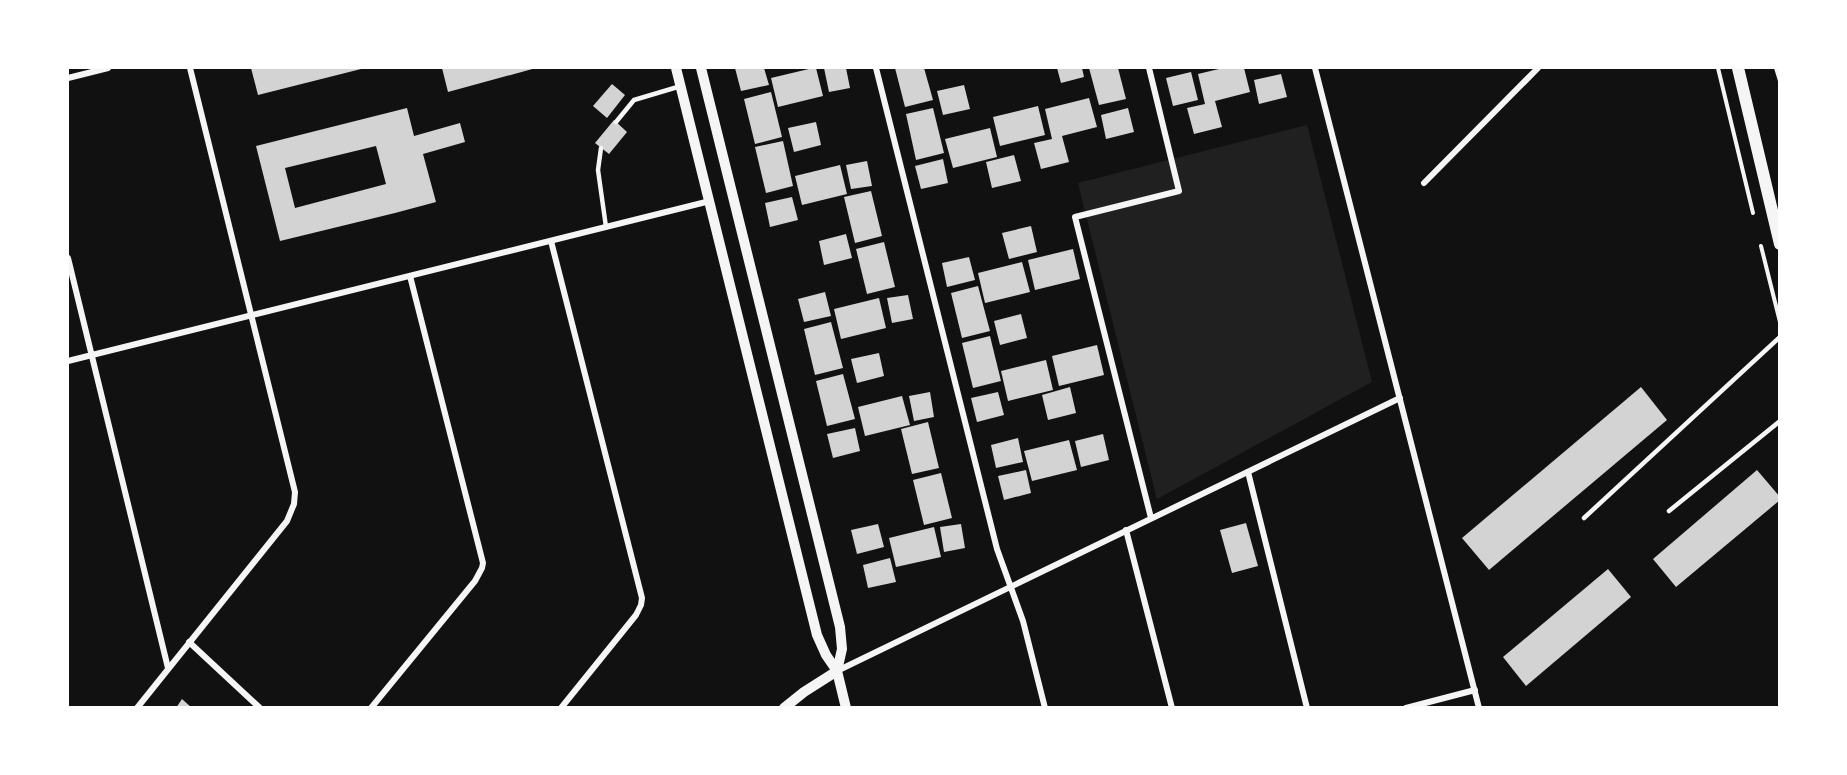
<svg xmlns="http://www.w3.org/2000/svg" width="1847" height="775" font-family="'Golos Text',sans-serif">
  <rect width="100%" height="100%" fill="#111"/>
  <polygon fill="#202020" points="1307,125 1372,382 1157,499 1078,183"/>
  <g fill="#d3d3d3" fill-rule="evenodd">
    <polygon points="251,68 365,68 258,95"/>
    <polygon points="442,68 536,68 448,92"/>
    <polygon points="735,68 764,68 769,85 741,91"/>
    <polygon points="813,68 816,68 823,96 778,107 771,78"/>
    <polygon points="824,68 846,68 850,88 829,92"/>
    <polygon points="895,68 924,68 933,100 905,107"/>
    <polygon points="1057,68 1082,68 1084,77 1061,83"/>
    <polygon points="1089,68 1118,68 1126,99 1099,105"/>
    <polygon points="1223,68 1244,68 1250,92 1215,101 1222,127 1194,134 1187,108 1205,104 1198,74"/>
    <polygon points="1191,72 1198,100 1173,106 1166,78"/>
    <polygon points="1281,74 1287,97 1259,104 1254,80"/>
    <polygon points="612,84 625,95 607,118 593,106"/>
    <polygon points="964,85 970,109 943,115 937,91"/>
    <polygon points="771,92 782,137 755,144 744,99"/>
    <polygon points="1089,98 1097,127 1062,136 1069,162 1041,169 1034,143 1052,139 1045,109"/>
    <polygon points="1038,106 1045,135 1000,146 993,117"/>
    <path d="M 407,108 L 414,136 L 460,123 L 465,142 L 423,154 L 436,202 L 395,213 L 280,241 L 256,146 ZM 376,146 L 386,184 L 295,208 L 285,168 Z"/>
    <polygon points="933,108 944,153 916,160 906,114"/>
    <polygon points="1128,108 1134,132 1106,139 1101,115"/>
    <polygon points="614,120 627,132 609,154 595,143"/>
    <polygon points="816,122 821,145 794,152 788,128"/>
    <polygon points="990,128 997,157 953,168 945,139"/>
    <polygon points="783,141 793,186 766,193 755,147"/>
    <polygon points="1014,155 1021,181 992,188 986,162"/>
    <polygon points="943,159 948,183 921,189 915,166"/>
    <polygon points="867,161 872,186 851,189 846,165"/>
    <polygon points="840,165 847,194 802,205 795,176"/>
    <polygon points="871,191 882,236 855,243 844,197"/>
    <polygon points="792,197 798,220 770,227 765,203"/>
    <polygon points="1031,226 1037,252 1009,259 1002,233"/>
    <polygon points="846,234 852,258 824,265 819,241"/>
    <polygon points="884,242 895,287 867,294 856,249"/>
    <polygon points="1073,249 1080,279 1035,290 1028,260"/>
    <polygon points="969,257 975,280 947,287 942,263"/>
    <polygon points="1022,262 1030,292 985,303 978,273"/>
    <polygon points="978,286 990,331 962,338 951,293"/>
    <polygon points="825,292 831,316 804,322 798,299"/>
    <polygon points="908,295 913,319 892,323 887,298"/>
    <polygon points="879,298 886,328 841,339 834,309"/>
    <polygon points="1021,314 1027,338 1000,345 994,321"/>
    <polygon points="831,322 843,368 815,375 804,329"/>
    <polygon points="990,336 1001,381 973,388 962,343"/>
    <polygon points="1097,345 1104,375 1059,386 1052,356"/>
    <polygon points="879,353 884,376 857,383 851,359"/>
    <polygon points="1046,360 1053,390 1008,401 1001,371"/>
    <polygon points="843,374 855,419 827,426 816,381"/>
    <polygon points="1070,387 1076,413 1048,420 1042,395"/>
    <polygon points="1641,387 1667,420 1489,570 1462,538"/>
    <polygon points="930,392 934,417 914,421 909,396"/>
    <polygon points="998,392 1004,415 977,422 971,398"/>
    <polygon points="902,396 910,425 865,436 858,407"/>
    <polygon points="928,422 939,468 912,474 901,429"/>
    <polygon points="855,428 860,451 833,458 827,434"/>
    <polygon points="1103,434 1109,460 1081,467 1075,441"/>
    <polygon points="1018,438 1023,462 996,468 991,445"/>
    <polygon points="1069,440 1077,470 1032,481 1024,451"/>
    <polygon points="1026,470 1031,493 1004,500 998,476"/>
    <polygon points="1757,470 1780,497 1780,500 1676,587 1653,559"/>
    <polygon points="941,473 952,518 924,525 913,480"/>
    <polygon points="1246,523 1258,566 1232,573 1220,530"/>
    <polygon points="878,524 884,547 857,554 851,530"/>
    <polygon points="961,524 965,548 944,552 940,527"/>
    <polygon points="934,527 941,557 896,567 889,538"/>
    <polygon points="890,558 896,582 868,588 863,565"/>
    <polygon points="1608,569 1631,597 1526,686 1503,657"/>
    <polygon points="182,699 192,708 176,708"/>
  </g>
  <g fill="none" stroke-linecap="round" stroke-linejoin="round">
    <g stroke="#f5f5f5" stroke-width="4">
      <polyline points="1718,68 1753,213"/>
      <polyline points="1776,68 1780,81"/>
      <polyline points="1761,246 1780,322"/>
    </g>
    <g stroke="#f5f5f5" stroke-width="4.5">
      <polyline points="616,122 634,100 681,86"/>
      <polyline points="601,148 598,170 606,227"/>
      <polyline points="1669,511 1780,421"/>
      <polyline points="1584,518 1780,337"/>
    </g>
    <g stroke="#f5f5f5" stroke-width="6">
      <polyline points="876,68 997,549 1023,621 1045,708"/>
      <polyline points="1149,68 1179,191 1075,217 1151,518"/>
      <polyline points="1315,68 1479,708"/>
      <polyline points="68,78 108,68"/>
      <polyline points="1424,183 1538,68"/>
      <polyline points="551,241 642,598 641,605 636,615 561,708"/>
      <polyline points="68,258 168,668"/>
      <polyline points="68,361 710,201"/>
      <polyline points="1248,472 1307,708"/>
      <polyline points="1126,530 1172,708"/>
      <polyline points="189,642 260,708"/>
      <polyline points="837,671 1400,398"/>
      <polyline points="137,708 287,521 294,504 295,492 190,68"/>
      <polyline points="371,708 475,581 482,568 483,563 410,276"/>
      <polyline points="1406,708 1475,690"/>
    </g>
    <g stroke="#f5f5f5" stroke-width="10">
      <polyline points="676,68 817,635 826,655 837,671 846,708"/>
      <polyline points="701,68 840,627 842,649 837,671"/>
      <polyline points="784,708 804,692 837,671"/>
    </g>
    <polyline stroke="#f5f5f5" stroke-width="12" points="1738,68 1780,244"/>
  </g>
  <rect width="1847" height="775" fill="none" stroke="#ffffff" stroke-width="138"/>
</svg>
